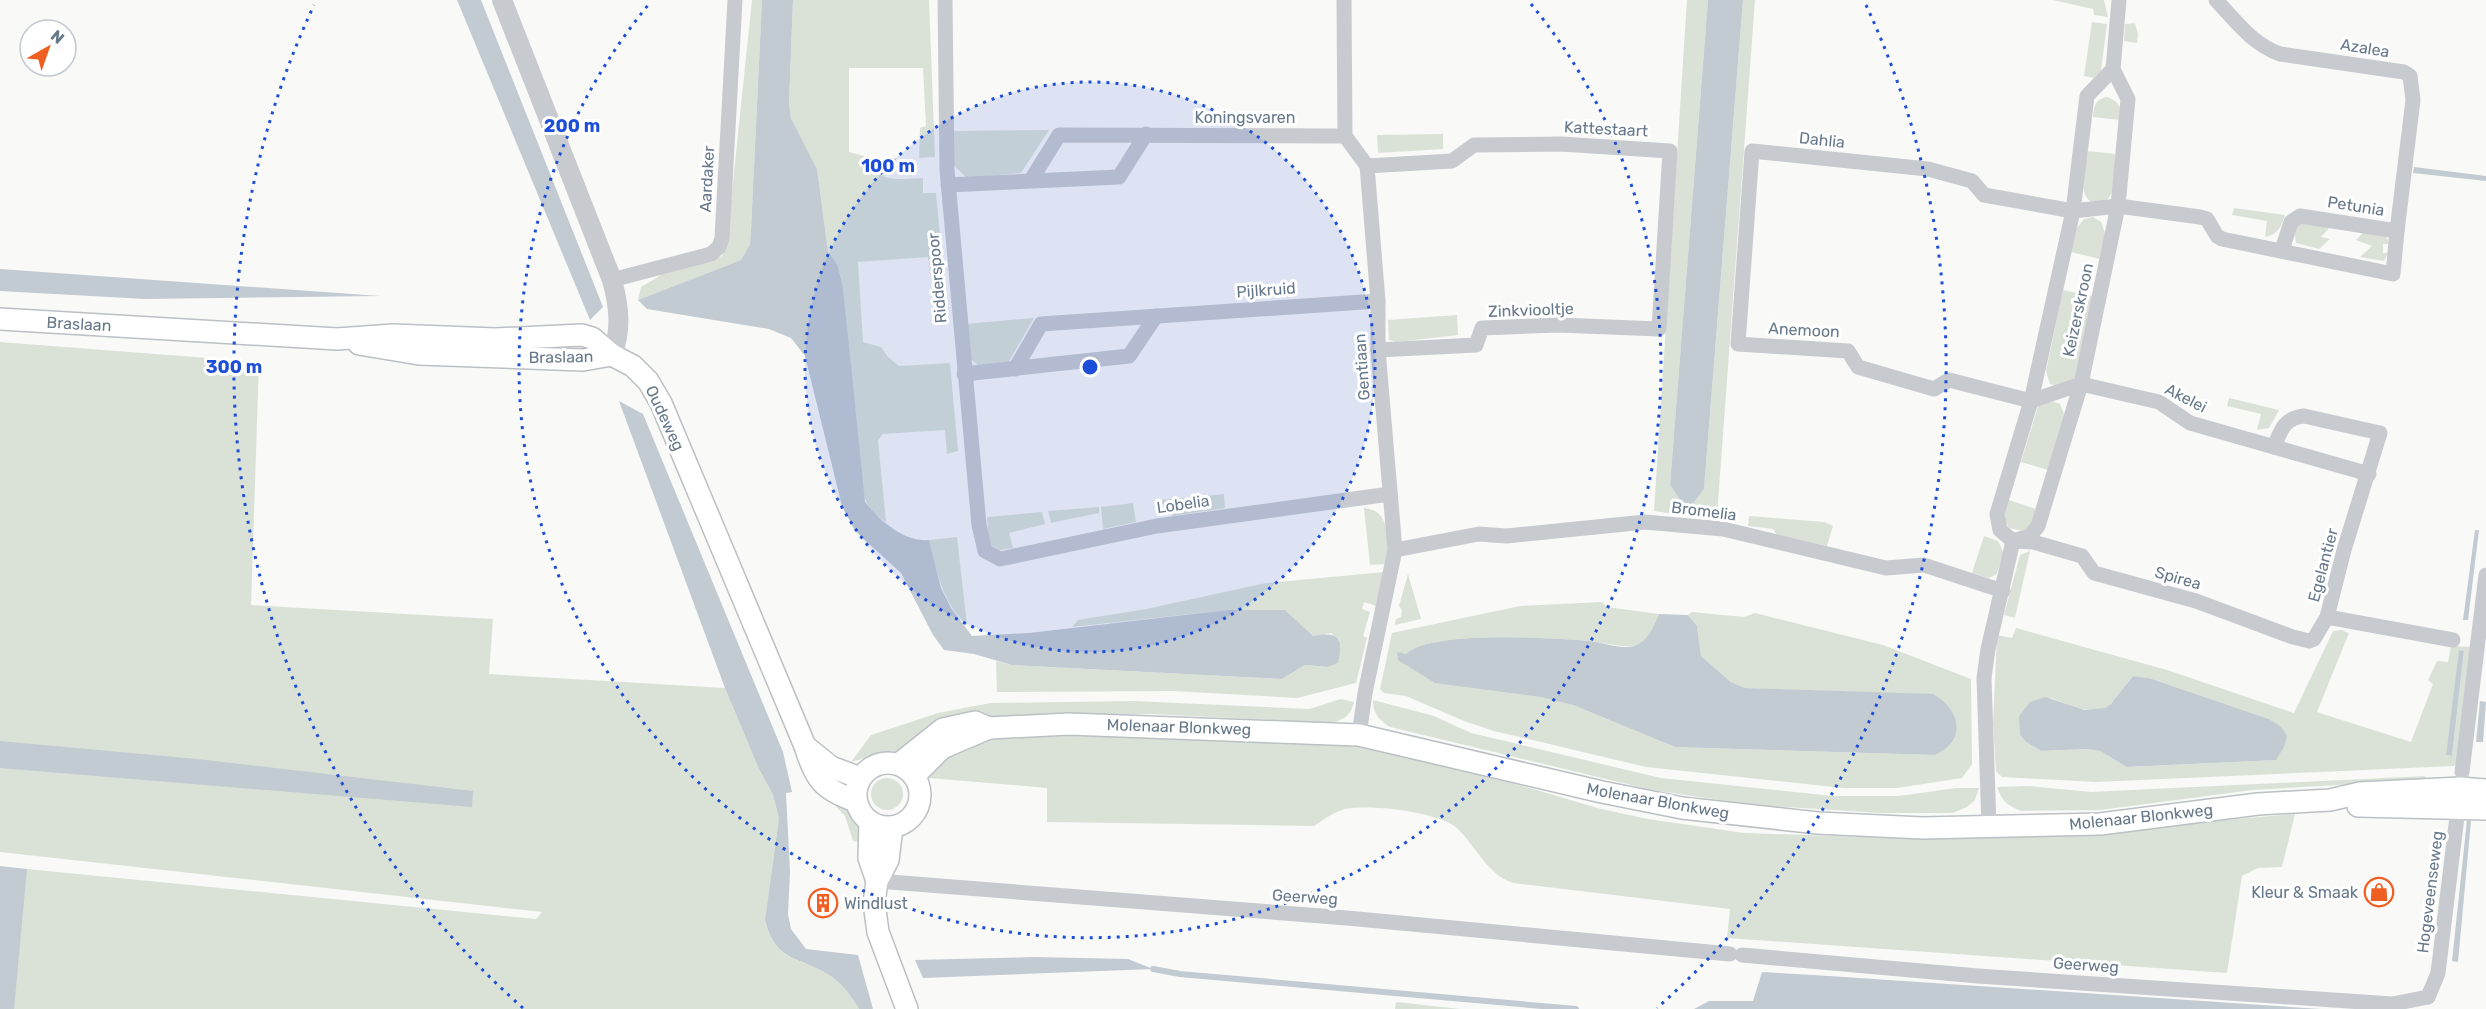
<svg xmlns="http://www.w3.org/2000/svg" width="2486" height="1009" font-family="Rubik,sans-serif">
  <rect width="100%" height="100%" fill="#f9f9f7"/>
  <g fill="#dae2d8" fill-rule="evenodd">
    <polygon points="752,0 762,0 751,229 750,244 741,260 638,300 641,287 663,274 722,256 727,239"/>
    <path d="M 793,0 L 929,0 L 935,157 L 919,158 L 920,128 L 926,126 L 923,68 L 849,68 L 849,152 L 868,157 C 876,184 899,179 923,178 L 923,193 L 936,193 L 945,289 L 932,284 L 928,257 L 858,262 L 863,342 L 881,347 L 888,357 L 899,366 L 950,363 L 958,451 L 947,454 L 945,430 L 883,434 L 878,440 L 886,522 C 872,513 866,505 862,489 L 843,288 L 838,266 L 828,251 L 817,169 L 791,118 L 789,104 Z"/>
    <polygon points="1687,0 1708,0 1670,485 1683,504 1692,505 1704,489 1743,0 1755,0 1717,516 1688,516 1654,511"/>
    <polygon points="2053,0 2104,0 2108,17 2094,15 2093,9"/>
    <polygon points="2092,22 2107,24 2101,71 2094,78 2084,76"/>
    <polygon points="2135,23 2138,34 2137,43 2124,41 2125,24"/>
    <path d="M 2107,97 C 2120,102 2121,107 2120,120 L 2093,117 C 2094,105 2095,100 2107,97 Z"/>
    <polygon points="1049,130 1021,173 967,178 954,166 952,131"/>
    <polygon points="1443,134 1443,149 1378,153 1377,135"/>
    <path d="M 2088,151 L 2116,154 C 2115,166 2116,186 2110,196 C 2108,200 2103,203 2099,203 C 2074,204 2086,165 2088,151 Z"/>
    <path d="M 2234,208 L 2285,215 C 2281,228 2278,234 2265,237 L 2267,221 L 2232,215 Z"/>
    <polygon points="2093,217 2101,222 2105,233 2100,259 2071,252 2076,229 2084,219"/>
    <polygon points="2302,223 2330,227 2321,237 2330,239 2319,249 2296,243 2294,228"/>
    <polygon points="2364,232 2385,234 2390,244 2383,244 2383,253 2388,253 2384,261 2360,257 2372,246 2356,240"/>
    <polygon points="2063,290 2092,296 2075,377 2072,384 2060,387 2050,384 2046,371"/>
    <polygon points="1457,315 1458,335 1397,342 1389,340 1388,320"/>
    <polygon points="1034,318 1008,363 979,366 967,356 964,324"/>
    <path d="M 0,342 L 259,362 L 251,605 L 493,619 L 489,674 L 725,688 L 758,767 L 773,795 L 779,818 L 765,920 C 776,966 801,955 832,977 C 842,984 853,998 859,1009 L 0,1009 L 27,869 L 536,919 L 542,912 L 0,852 Z"/>
    <polygon points="2229,398 2279,410 2269,428 2257,430 2261,414 2227,406"/>
    <polygon points="2049,400 2060,404 2064,414 2048,470 2021,462 2038,406"/>
    <polygon points="1224,494 1225,508 1173,516 1163,509 1162,500"/>
    <polygon points="2009,500 2036,509 2030,527 2023,531 2009,528 2003,518"/>
    <polygon points="1133,503 1136,522 1103,529 1101,507"/>
    <polygon points="1099,507 1099,513 1051,523 1048,511"/>
    <path d="M 1364,508 C 1392,510 1388,543 1386,564 L 1370,565 Z"/>
    <polygon points="1042,512 1045,524 1009,533 1013,548 999,550 989,544 987,517"/>
    <polygon points="1749,516 1824,522 1833,526 1827,546 1777,535 1773,529 1748,526"/>
    <polygon points="1984,536 1998,541 2004,553 1996,575 1988,578 1972,573"/>
    <path d="M 957,537 L 967,625 C 942,603 937,571 929,540 Z"/>
    <polygon points="2030,551 2015,618 2004,615 2020,555"/>
    <polygon points="1384,572 1377,606 1364,602 1362,609 1370,612 1363,636 1367,638 1356,683 1297,698 1173,691 997,692 996,661 1012,665 1282,679 1305,665 1328,667 1338,663 1339,640 1331,633 1313,637 1285,610 1228,610 1072,627 1078,620 1146,609 1266,583"/>
    <polygon points="1408,574 1421,619 1395,625 1396,619 1401,617 1402,610 1399,606"/>
    <path d="M 1602,602 L 1607,607 L 1659,614 C 1653,627 1649,642 1634,646 C 1626,648 1599,642 1589,641 C 1554,638 1429,630 1406,654 L 1573,705 L 1675,747 L 1935,755 L 1933,695 L 1745,688 L 1731,682 L 1701,656 L 1697,626 L 1688,615 L 1692,612 L 1744,617 L 1755,613 L 1883,645 L 1971,679 L 1972,764 L 1962,778 L 1897,788 L 1843,788 L 1646,767 L 1494,731 L 1464,721 L 1406,696 L 1384,693 L 1380,689 L 1392,633 L 1520,606 Z"/>
    <path d="M 2016,628 L 2167,670 L 2294,713 L 2333,631 L 2341,630 L 2349,633 L 2317,712 L 2411,742 L 2433,684 L 2428,680 L 2437,661 L 2448,662 L 2451,646 L 2472,647 L 2458,761 L 2454,766 L 2095,782 L 2002,777 L 1996,771 L 1993,724 L 1997,635 L 2012,638 ZM 2460,650 L 2464,652 L 2452,756 L 2446,755 ZM 2133,676 L 2149,678 L 2269,719 L 2276,760 L 2128,767 L 2100,751 L 2088,749 L 2041,751 L 2026,742 L 2020,735 L 2051,698 C 2067,704 2097,719 2112,703 C 2120,695 2125,685 2133,676 Z"/>
    <path d="M 1341,699 L 1354,702 C 1351,715 1345,719 1332,723 L 1152,714 L 961,717 L 898,753 L 880,754 L 851,762 L 871,735 L 938,713 L 990,703 L 1133,701 L 1309,709 Z"/>
    <path d="M 1373,700 L 1434,716 L 1471,733 L 1661,778 L 1833,796 L 1899,796 L 1956,788 L 1979,788 L 1975,800 L 1967,807 L 1953,813 L 1881,813 L 1753,805 L 1652,790 L 1390,727 C 1379,720 1373,714 1373,700 Z"/>
    <path d="M 1121,733 L 1355,742 L 1404,751 L 1601,809 L 1648,819 L 1744,833 L 1927,839 L 2039,836 L 2295,814 L 2282,867 L 2258,868 L 2242,876 L 2227,973 L 1727,938 L 1730,909 L 1513,883 C 1487,874 1477,848 1458,829 C 1441,812 1365,803 1342,810 C 1332,813 1322,821 1314,826 L 1047,822 L 1047,788 L 929,778 L 941,759 L 977,740 Z"/>
    <path d="M 2425,776 L 2426,780 L 2253,790 L 2100,810 L 2021,811 C 2008,806 2002,801 1997,787 L 2030,786 L 2091,792 Z"/>
    <circle cx="887" cy="794" r="16"/>
    <path d="M 831,801 C 852,810 859,820 864,842 L 853,841 L 845,816 Z"/>
    <polygon points="1396,1002 1461,1009 1395,1009"/>
  </g>
  <g fill="#c2cbd1">
    <polygon points="457,0 481,0 603,307 590,320"/>
    <path d="M 762,0 L 793,0 L 789,104 L 791,118 L 817,169 L 828,251 L 838,266 L 843,288 L 865,502 C 880,521 904,542 929,540 L 941,588 L 951,608 L 972,636 L 1029,633 L 1228,610 L 1285,610 L 1313,636 C 1338,631 1344,637 1338,663 L 1328,667 L 1305,665 L 1282,679 L 1012,665 L 974,654 L 944,650 L 933,635 L 901,573 L 855,531 L 842,506 L 805,356 L 791,338 L 769,329 L 647,309 L 638,300 L 741,260 L 750,244 L 751,229 Z"/>
    <polygon points="1708,0 1743,0 1704,489 1692,505 1683,504 1670,485"/>
    <polygon points="2414,167 2486,176 2486,181 2413,173"/>
    <polygon points="0,269 380,296 145,299 0,291"/>
    <path d="M 619,401 L 643,414 L 783,752 L 792,792 L 786,793 L 790,872 L 788,914 L 791,929 L 806,949 L 858,955 L 873,1009 L 859,1009 C 853,998 842,984 832,977 C 801,955 776,965 765,920 L 779,818 L 773,795 L 758,767 L 725,688 Z"/>
    <polygon points="2475,530 2479,530 2468,620 2463,620"/>
    <path d="M 1659,614 L 1688,615 L 1697,626 L 1701,656 L 1731,682 L 1745,688 L 1933,694 C 1961,710 1967,740 1935,755 L 1675,747 L 1573,705 L 1541,697 L 1435,683 L 1398,660 L 1397,652 L 1406,654 C 1429,630 1554,638 1589,641 C 1601,642 1623,650 1634,646 C 1649,641 1653,627 1659,614 Z"/>
    <polygon points="2459,650 2464,651 2452,756 2446,755"/>
    <polygon points="2133,676 2149,678 2269,719 2281,727 2287,736 2284,747 2276,760 2127,767 2100,751 2088,749 2041,751 2026,742 2020,735 2019,716 2030,702 2045,697 2085,710 2105,708 2111,704"/>
    <polygon points="2480,701 2486,702 2483,742 2476,742"/>
    <polygon points="0,741 197,759 473,791 472,807 0,768"/>
    <polygon points="2467,820 2471,821 2458,962 2452,961"/>
    <polygon points="0,866 27,869 14,1009 0,1009"/>
    <polygon points="1034,957 1128,959 1153,969 923,978 915,960"/>
    <polygon points="1762,972 1829,976 2321,1009 1694,1009 1709,1001 1753,1001"/>
  </g>
  <g fill="none" stroke-linecap="round" stroke-linejoin="round">
    <polyline stroke="#c2cbd1" stroke-width="6" points="1153,969 1180,974 1576,1009"/>
    <g stroke="#bbc0c5" stroke-width="24">
      <g id="secondary">
        <path d="M 0,319 L 337,339 L 393,335 L 495,339 L 582,335 L 592,338 L 612,355 L 633,366 L 648,381 L 661,403 L 805,746 C 815,779 823,790 856,801"/>
        <polyline points="359,344 419,354 583,360 612,355"/>
        <polyline points="805,746 831,767 860,778"/>
        <circle cx="888" cy="795" r="32"/>
        <polyline points="899,764 943,729 975,722 989,728 1069,724 1359,735 1602,792 1682,808 1818,823 1922,828 2100,824 2258,804 2330,800 2360,793 2460,788 2486,790"/>
        <polyline points="914,776 942,748 989,728"/>
        <polyline points="2358,806 2486,809"/>
        <polyline points="870,822 869,858 877,881"/>
        <polyline points="892,827 888,860 877,881 874,903 878,932 907,1009"/>
      </g>
    </g>
    <g stroke="#c7cbcf" stroke-width="15">
      <polyline points="945,0 947,170 979,525 985,551 1000,559 1157,526 1390,494"/>
      <polyline points="1344,0 1345,136 1367,166 1378,301 1378,350 1395,550 1365,693 1359,735"/>
      <path d="M 2216,0 C 2236,21 2252,44 2280,54 L 2404,72 L 2410,76 L 2413,100 L 2397,231"/>
      <polyline points="1367,166 1452,161 1474,145 1561,144 1670,151 1659,329 1558,325 1482,328 1476,345 1378,350"/>
      <polyline points="1031,180 1059,135 1345,136"/>
      <polyline points="948,185 1119,177 1146,134"/>
      <polyline points="2282,250 2291,222 2300,216 2397,231 2393,274 2222,239 2217,236 2207,219 2200,217 2118,206 2073,211 1984,195 1972,181 1928,169 1752,151 1738,344 1848,351 1858,367 1934,389 1949,380 2031,401 2081,384 2159,402 2190,423 2369,474"/>
      <polyline points="612,280 711,254 719,247 722,238 735,0"/>
      <polyline points="1015,369 1041,324 1378,301"/>
      <polyline points="964,374 1129,356 1156,316"/>
      <polyline points="2016,540 2030,536 2038,526 2081,384 2118,206 2128,99 2113,69 2119,0"/>
      <path d="M 2013,541 L 2033,542 L 2082,556 L 2094,573 L 2196,601 L 2293,637 L 2309,641 L 2314,639 L 2327,617 L 2344,550 L 2380,433 L 2304,416 C 2284,418 2281,430 2274,447"/>
      <polyline points="2013,541 2000,530 1997,514 2031,401 2073,211 2087,96 2113,69"/>
      <polyline points="1395,550 1479,534 1506,536 1645,522 1723,529 1886,568 1924,565 2003,591"/>
      <polyline points="2327,617 2453,640"/>
      <polyline points="2462,772 2486,575"/>
      <polyline points="1989,827 1984,678 1988,649 2013,541"/>
      <polyline points="877,881 1347,918 1730,954"/>
      <polyline points="1742,955 1978,976 2392,1004 2428,997"/>
      <polyline points="2428,997 2438,973 2459,800"/>
    </g>
    <path stroke="#c7cbcf" stroke-width="20" d="M 502,0 L 612,280 C 619,306 622,330 612,355"/>
    <use href="#secondary" stroke="#fff" stroke-width="21"/>
  </g>
  <circle cx="1090" cy="367" r="285" fill="#1d4ed8" fill-opacity=".12"/>
  <g fill="none" stroke="#1d4ed8" stroke-width="3" stroke-dasharray="3 6">
    <circle cx="1090" cy="367" r="285"/>
    <path d="M1531 4A571 571 0 1 1 649 4"/>
    <path d="M523 1008A856 856 0 0 1 314 5M1866 5A856 856 0 0 1 1657 1008"/>
  </g>
  <defs>
    <g id="shop-ring" transform="scale(1.5)"><circle r="9.5" fill="#fff" stroke="#ef5f22" stroke-width="1.5"/><path d="M-5-2.5h2.3a2.7 3.5 0 0 1 5.4 0H5L5.5 6h-11ZM-1.5-2.5h3a1.5 2.3 0 0 0-3 0Z" fill="#ef5f22"/></g>
    <g id="building-ring" transform="scale(1.5)"><circle r="9.5" fill="#fff" stroke="#ef5f22" stroke-width="1.5"/><path d="M-4-6H4V6H1V3H-1V6H-4ZM-2.5-4.3h1.7v1.8h-1.7ZM.8-4.3h1.7v1.8H.8ZM-2.5-1h1.7V.8h-1.7ZM.8-1h1.7V.8H.8Z" fill="#ef5f22"/></g>
  </defs>
  <g fill-rule="evenodd">
    <use href="#shop-ring" x="2379" y="892"/>
    <use href="#building-ring" x="823" y="903"/>
  </g>
  <g text-anchor="middle" dominant-baseline="central" stroke-width="6" stroke-linejoin="round" paint-order="stroke">
    <g font-size="16" fill="#66788a" stroke="#fff">
      <text transform="translate(2365 48) rotate(9)">Azalea</text>
      <text x="1245" y="117">Koningsvaren</text>
      <text transform="translate(1606 129) rotate(3)">Kattestaart</text>
      <text transform="translate(1822 140) rotate(6)">Dahlia</text>
      <text transform="translate(707 179) rotate(-87)">Aardaker</text>
      <text transform="translate(2356 206) rotate(9)">Petunia</text>
      <text transform="translate(937 278) rotate(-95)">Ridderspoor</text>
      <text transform="translate(1266 290) rotate(-4)">Pijlkruid</text>
      <text transform="translate(1531 310) rotate(-2)">Zinkviooltje</text>
      <text transform="translate(2078 310) rotate(-78)">Keizerskroon</text>
      <text transform="translate(79 324) rotate(3)">Braslaan</text>
      <text transform="translate(1804 330) rotate(3)">Anemoon</text>
      <text transform="translate(561 357) rotate(-1)">Braslaan</text>
      <text transform="translate(1362 367) rotate(-94)">Gentiaan</text>
      <text transform="translate(2186 398) rotate(27)">Akelei</text>
      <text transform="translate(665 418) rotate(65)">Oudeweg</text>
      <text transform="translate(1183 504) rotate(-8)">Lobelia</text>
      <text transform="translate(1704 511) rotate(7)">Bromelia</text>
      <text transform="translate(2323 565) rotate(-75)">Egelantier</text>
      <text transform="translate(2178 578) rotate(16)">Spirea</text>
      <text transform="translate(1179 727) rotate(2)">Molenaar Blonkweg</text>
      <text transform="translate(1658 801) rotate(10)">Molenaar Blonkweg</text>
      <text transform="translate(2141 817) rotate(-6)">Molenaar Blonkweg</text>
      <text transform="translate(2430 892) rotate(-83)">Hogeveenseweg</text>
      <text transform="translate(1305 897) rotate(4)">Geerweg</text>
      <text transform="translate(2086 965) rotate(4)">Geerweg</text>
    </g>
    <g font-size="16" fill="#66788a" stroke="#fff" text-anchor="end">
      <text x="2358" y="892">Kleur &amp; Smaak</text>
      <text x="844" y="903" text-anchor="start">Windlust</text>
    </g>
  </g>
  <circle cx="1090" cy="367" r="9" fill="#1d4ed8" stroke="#fff" stroke-width="3"/>
  <g font-size="18" text-anchor="middle" font-weight="bold" fill="#1d4ed8" stroke="#fff" stroke-width="6" stroke-linejoin="round" paint-order="stroke">
    <text x="572" y="132">200 m</text>
    <text x="888" y="172">100 m</text>
    <text x="234" y="373">300 m</text>
  </g>
  <g transform="translate(48 48) rotate(40)"><circle r="28" fill="#ffffff" stroke="#c2c9d0" stroke-width="1.5"/>
  <path d="M0-4.5L10 22L0 15L-10 22Z" fill="#ef5f22"/>
  <text y="-9" font-size="16" font-weight="bold" text-anchor="middle" fill="#66788a">N</text>
  </g>
</svg>
